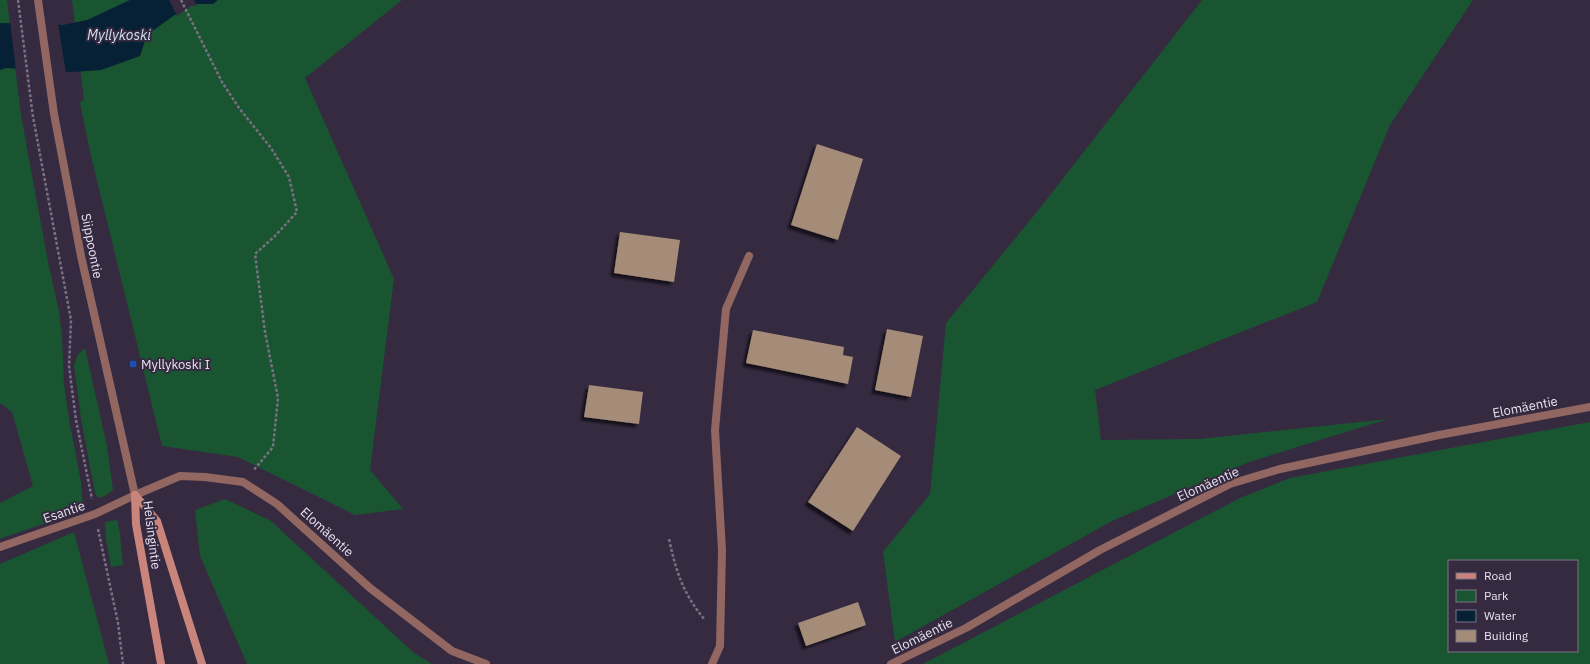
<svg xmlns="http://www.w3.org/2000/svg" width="1590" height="664" font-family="'IBM Plex Sans',sans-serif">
  <defs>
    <filter id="shadow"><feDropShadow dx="-3.5" dy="3.5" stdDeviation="1" flood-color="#0009"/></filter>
  </defs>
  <rect width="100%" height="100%" fill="#352a40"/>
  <g fill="#1a5531" fill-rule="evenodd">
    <polygon points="0,0 7,0 21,115 48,262 59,311 62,336 64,384 70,425 81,482 83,510 0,539 0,503 33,486 12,412 0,403"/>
    <polygon points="72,0 402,0 305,78 394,279 370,470 403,509 355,515 238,457 162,446 91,156 80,103 84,99"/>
    <polygon points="1202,0 1473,0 1390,125 1317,302 1095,390 1101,440 1199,439 1388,419 1249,462 1112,521 895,642 883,552 930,494 946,323 1040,208"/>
    <polygon points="85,348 107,446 113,490 105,496 98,498 95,493 81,419 74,365 78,354"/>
    <path d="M 1590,422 L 1590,664 L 923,664 L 1240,498 L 1290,478 ZM 1449,561 L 1577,561 L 1577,651 L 1449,651 Z"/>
    <polygon points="225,499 271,521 414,653 432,664 247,664 200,556 195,510"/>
    <polygon points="117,520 120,534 123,565 111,567 106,539 105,522"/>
    <polygon points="74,532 109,664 0,664 0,564"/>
  </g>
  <polygon fill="#062035" points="130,0 218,0 213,4 190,4 147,35 140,56 101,70 72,72 6,68 0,70 0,23 63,25 87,20"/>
  <g fill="#352a40">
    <polygon points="169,0 194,0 197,6 191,6 177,16"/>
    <polygon points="10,21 58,23 66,73 16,71"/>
  </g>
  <g fill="#a58c79" filter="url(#shadow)">
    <polygon points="817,144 863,159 838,240 791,225"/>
    <polygon points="620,232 680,240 674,282 614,273"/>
    <polygon points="887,329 923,336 911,397 875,390"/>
    <polygon points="753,330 844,347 843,355 853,357 848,384 746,363"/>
    <polygon points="589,385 643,392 639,424 584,417"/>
    <polygon points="857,427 901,456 853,531 808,502"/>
    <polygon points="858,602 866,625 806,646 798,623"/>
  </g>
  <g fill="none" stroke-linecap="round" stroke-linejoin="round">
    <g stroke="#7a7083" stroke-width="2.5" stroke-dasharray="3 2" stroke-linecap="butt">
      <polyline points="18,0 33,117 71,320 69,366 76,420 92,499"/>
      <polyline points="181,0 222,82 239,108 271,148 289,177 297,212 275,236 255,254 265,332 278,398 273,447 253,471"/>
      <polyline points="98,529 118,623 123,664"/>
      <path d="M 669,539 C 676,571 683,594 705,620"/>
    </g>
    <polyline stroke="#926761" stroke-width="8" points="712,664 720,646 722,550 715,430 726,309 749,256"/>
    <g stroke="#926761" stroke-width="8">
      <polyline points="0,547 95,514 135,495 180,476 205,477 243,482 277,504 370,588 452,651 486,664"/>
      <polyline points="891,664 966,628 1100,550 1230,484 1280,469 1439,435 1590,407"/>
    </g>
    <polyline stroke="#926761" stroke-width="8" points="38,0 54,114 81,256 135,495"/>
    <g stroke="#c9847b" stroke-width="8">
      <polyline points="135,495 157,521 202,664"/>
      <polyline points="135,495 136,524 161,664"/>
    </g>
  </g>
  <rect fill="#1a4fb4" stroke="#352a40" stroke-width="1.5" x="129" y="360" width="8" height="8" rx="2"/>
  <g text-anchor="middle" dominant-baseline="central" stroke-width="4" stroke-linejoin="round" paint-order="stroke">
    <g font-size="13" fill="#e8e2f0" stroke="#352a40">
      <text transform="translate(92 246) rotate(79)">Siippoontie</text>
      <text transform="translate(1525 407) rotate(-11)">Elomäentie</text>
      <text transform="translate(1208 484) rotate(-24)">Elomäentie</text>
      <text transform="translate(64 512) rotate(-19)">Esantie</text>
      <text transform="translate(327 532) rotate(42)">Elomäentie</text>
      <text transform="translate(152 535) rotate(83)">Helsingintie</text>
      <text transform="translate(922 636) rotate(-26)">Elomäentie</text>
    </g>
    <g font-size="13" fill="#e8e2f0" stroke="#352a40" text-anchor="start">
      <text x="141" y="364">Myllykoski I</text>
    </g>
    <g font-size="14" font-style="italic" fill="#cee1f3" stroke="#352a40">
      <text x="119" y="35">Myllykoski</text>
    </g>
  </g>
  <rect x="1448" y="560" width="130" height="92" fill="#352a40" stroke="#7d7486"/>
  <rect x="1456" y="573" width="20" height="6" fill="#c9847b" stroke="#7d7486"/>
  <text x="1484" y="580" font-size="12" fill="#e8e2f0">Road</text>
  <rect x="1456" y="590" width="20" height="12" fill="#1a5531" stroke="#7d7486"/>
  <text x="1484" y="600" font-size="12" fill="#e8e2f0">Park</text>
  <rect x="1456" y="610" width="20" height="12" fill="#062035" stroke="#7d7486"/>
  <text x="1484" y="620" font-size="12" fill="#e8e2f0">Water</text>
  <rect x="1456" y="630" width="20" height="12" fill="#a58c79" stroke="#7d7486"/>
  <text x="1484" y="640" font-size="12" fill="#e8e2f0">Building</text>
</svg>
